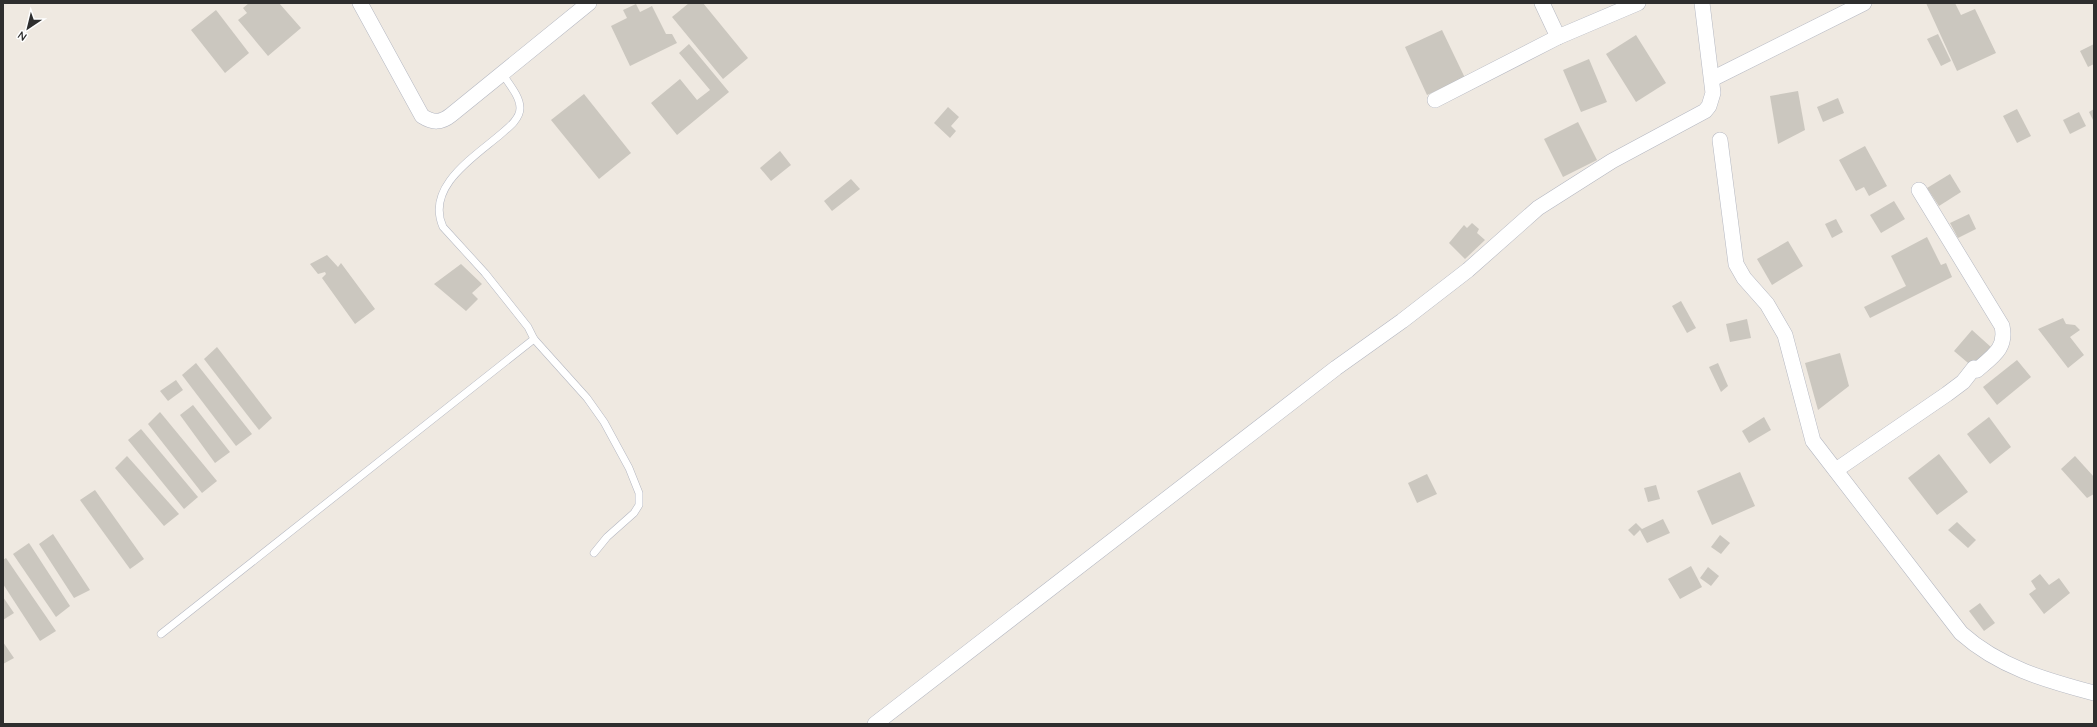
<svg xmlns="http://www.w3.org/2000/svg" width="2097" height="727" font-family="Quicksand,sans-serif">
  <rect width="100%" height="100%" fill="#efe9e1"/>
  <g fill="#cbc7bf">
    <polygon points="249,3 279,3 301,28 268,56 238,20 247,13 243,8"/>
    <polygon points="689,3 703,3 748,58 723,79 672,17"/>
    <polygon points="1926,3 1955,3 1961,15 1975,9 1996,53 1957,71"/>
    <polygon points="636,4 640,12 652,6 666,34 672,34 677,43 630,66 611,26 627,18 623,10"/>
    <polygon points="216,10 249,53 225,73 191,30"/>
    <polygon points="1442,30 1465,78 1427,95 1405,47"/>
    <polygon points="1938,34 1951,61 1941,66 1927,39"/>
    <polygon points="1636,35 1666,83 1636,102 1606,54"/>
    <polygon points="689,44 729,92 677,135 651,103 680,79 697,100 710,90 679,53"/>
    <polygon points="2094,44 2094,64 2088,67 2080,51"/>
    <polygon points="1589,59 1607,102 1581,112 1563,70"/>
    <polygon points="1798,91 1805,130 1778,144 1770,96"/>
    <polygon points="584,94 631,153 599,179 551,120"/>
    <polygon points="1838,98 1844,113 1823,122 1817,107"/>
    <polygon points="948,107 959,117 951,126 956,131 950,138 934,123"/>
    <polygon points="2017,109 2031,136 2017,143 2003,116"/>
    <polygon points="2094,109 2094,122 2089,112"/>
    <polygon points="2079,112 2086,126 2070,134 2063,120"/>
    <polygon points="1578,122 1597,160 1563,177 1544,139"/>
    <polygon points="1865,146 1887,186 1869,196 1864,187 1856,191 1839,160"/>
    <polygon points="780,151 791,165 771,181 760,168"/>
    <polygon points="1950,174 1961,192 1939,206 1927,188"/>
    <polygon points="851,179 860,189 832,211 824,201"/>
    <polygon points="1894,201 1905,219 1881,233 1870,215"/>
    <polygon points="1969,214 1976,229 1958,238 1950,223"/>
    <polygon points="1836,219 1843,232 1832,238 1825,224"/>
    <polygon points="1472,223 1479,229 1477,233 1485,240 1465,259 1449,243 1464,225 1467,228"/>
    <polygon points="1927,237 1941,265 1946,263 1952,277 1870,318 1864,307 1906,286 1891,256"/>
    <polygon points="1788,241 1803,266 1772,285 1757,259"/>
    <polygon points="327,255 338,267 341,263 375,309 355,324 322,278 326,274 325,272 318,274 310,264"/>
    <polygon points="461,264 482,284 472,293 478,299 466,311 434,284"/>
    <polygon points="1681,301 1696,328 1687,333 1672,306"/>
    <polygon points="2063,318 2066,324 2075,325 2080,330 2070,337 2084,355 2068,368 2038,329"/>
    <polygon points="1747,319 1751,338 1730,342 1726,324"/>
    <polygon points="1972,330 1992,348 1974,368 1954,351"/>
    <polygon points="217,347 272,418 259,430 204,359"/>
    <polygon points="1840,353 1849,386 1818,410 1805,363"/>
    <polygon points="2017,360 2031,377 1997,405 1983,387"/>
    <polygon points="196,363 252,434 236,446 182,375"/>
    <polygon points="1718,363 1728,386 1721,392 1709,367"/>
    <polygon points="176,380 183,390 168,401 160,391"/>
    <polygon points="193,405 230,452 215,463 180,415"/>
    <polygon points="160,412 217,481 202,493 148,424"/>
    <polygon points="1764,417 1771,430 1749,443 1742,431"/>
    <polygon points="1989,417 2011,447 1990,464 1967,434"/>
    <polygon points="141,429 198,497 184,509 128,440"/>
    <polygon points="1939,454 1968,492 1937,515 1908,478"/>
    <polygon points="127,456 179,514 164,526 115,468"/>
    <polygon points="2075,456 2094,477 2094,494 2087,498 2061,469"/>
    <polygon points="1740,472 1755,506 1712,525 1697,491"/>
    <polygon points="1427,474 1437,494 1417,503 1408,483"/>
    <polygon points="1656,485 1660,499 1648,502 1644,488"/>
    <polygon points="95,490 144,559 130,569 80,500"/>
    <polygon points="1663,519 1670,533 1647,543 1640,530 1634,536 1628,530 1636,523 1642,529"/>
    <polygon points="1957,522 1976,540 1968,548 1948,530"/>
    <polygon points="53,534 90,590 74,598 39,544"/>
    <polygon points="1720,535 1730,543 1721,554 1711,547"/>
    <polygon points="29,543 70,606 56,617 13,554"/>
    <polygon points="6,558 56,631 40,641 3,584 3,560"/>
    <polygon points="1691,566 1702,587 1680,599 1668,579"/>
    <polygon points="1708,567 1719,576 1711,586 1700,578"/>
    <polygon points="2040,574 2049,585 2059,578 2070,593 2044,614 2029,594 2036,589 2031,581"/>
    <polygon points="3,597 14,613 3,620"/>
    <polygon points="1980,603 1995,623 1984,631 1969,611"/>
    <polygon points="3,642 14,658 3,664"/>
  </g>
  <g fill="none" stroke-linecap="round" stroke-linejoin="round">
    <g stroke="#b4b7c1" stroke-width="8">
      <g id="service">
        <path d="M 502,73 C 508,83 520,96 520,108 C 520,119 508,128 501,134 C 474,157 425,187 443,227 L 485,273 L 528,327 L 534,339 L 587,398 L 604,422 L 629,468 L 639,493 L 639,505 L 634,513 L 607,537 L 594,553"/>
        <polyline points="161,634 534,339"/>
      </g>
    </g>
    <g stroke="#b4b7c1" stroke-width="16">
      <g id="minor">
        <path d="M 360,3 L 422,116 C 433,123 441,123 451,115 L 589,3"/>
        <polyline points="1542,3 1558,37"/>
        <polyline points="1712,79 1864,3"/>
        <polyline points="1435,100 1558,37 1638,3"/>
        <path d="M 1720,140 L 1736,264 L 1744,278 L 1767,304 L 1785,335 L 1813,441 L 1961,633 C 1999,667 2045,680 2094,693"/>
        <path d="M 1836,470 L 1947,394 L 1963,382 L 1974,368 L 1977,370 C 1993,356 2007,348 2002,326 L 1919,190"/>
        <polyline points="875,724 1336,368 1402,321 1468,270 1538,208 1612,161 1705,111 1709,106 1713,93 1702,3"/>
      </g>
    </g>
    <use href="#service" stroke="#fff" stroke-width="7"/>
    <use href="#minor" stroke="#fff" stroke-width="15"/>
  </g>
  <rect width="2097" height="727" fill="none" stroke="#2e2e2e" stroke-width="8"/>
  <g transform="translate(28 28) rotate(215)" stroke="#ffffff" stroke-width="3" paint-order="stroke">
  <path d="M0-3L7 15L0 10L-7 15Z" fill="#2e2e2e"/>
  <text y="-6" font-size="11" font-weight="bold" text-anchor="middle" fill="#2e2e2e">N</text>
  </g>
</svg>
